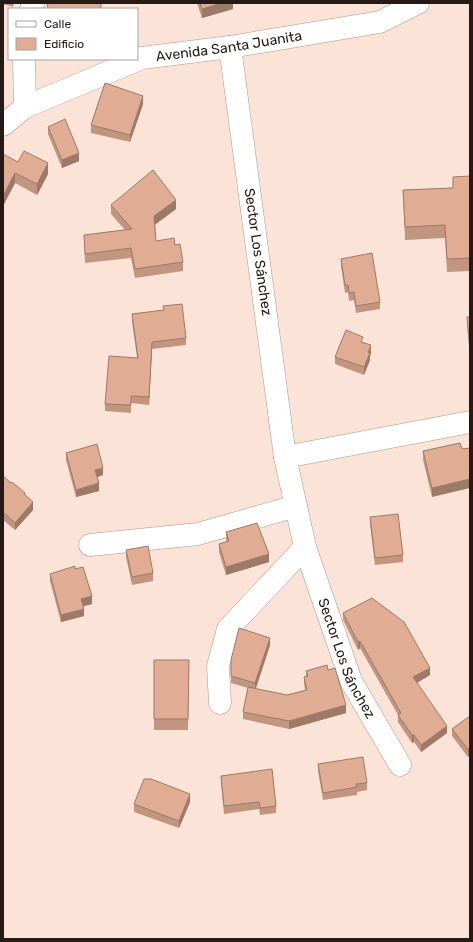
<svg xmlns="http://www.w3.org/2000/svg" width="473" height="942" font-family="Rubik,sans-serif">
<rect width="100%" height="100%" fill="#fbe3d8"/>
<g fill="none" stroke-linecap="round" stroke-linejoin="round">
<g stroke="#b29689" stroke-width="23">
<g id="minor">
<polyline points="31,9 33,3"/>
<polyline points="24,59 25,107"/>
<path id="s1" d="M3,125l22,-18 117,-49 88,-11 150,-25 38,-19"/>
<polyline points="285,457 470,422"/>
<polyline points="90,545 198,534 296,506"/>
<path id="s2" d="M305,547l46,134 49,84"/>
<polyline points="220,703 218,666 228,629 305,547 285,457 230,47"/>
</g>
</g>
<use href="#minor" stroke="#fff" stroke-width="22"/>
</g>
<g fill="#c1957f">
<polygon points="3,3 14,3 13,7 3,4"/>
<polygon points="197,3 233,3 233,9 202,18"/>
<polygon points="143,104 130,142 91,133 91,125"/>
<polygon points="48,127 79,161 62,168 48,134"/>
<polygon points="18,162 48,174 37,195 15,183 3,206"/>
<polygon points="470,176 470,271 447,272 445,238 405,240 403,190 453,188"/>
<polygon points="111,205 176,209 155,225 156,241 175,245 183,262 183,271 135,278 131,258 85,263 84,235 125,230 111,214"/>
<polygon points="341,259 380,302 380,309 356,313 354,300 349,301 348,292 345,293 341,266"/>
<polygon points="163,306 186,338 186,345 152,349 149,405 131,403 131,413 105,411 105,404 137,357 132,322 132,314 163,310"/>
<polygon points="467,317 470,317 470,358 467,324"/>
<polygon points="363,342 371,353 370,356 370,360 364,375 335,364 335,357"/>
<polygon points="460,443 432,497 423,460 423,451"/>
<polygon points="66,453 103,475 97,477 99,491 76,497 66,460"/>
<polygon points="3,476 33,510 15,530 3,520"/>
<polygon points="370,517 403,555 403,562 375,565 370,524"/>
<polygon points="226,532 269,562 226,575 219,552 219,544 227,542 226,540"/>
<polygon points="126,550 153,573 153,581 132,585 126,557"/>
<polygon points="75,569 92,604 83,606 84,616 61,622 50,581 50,574"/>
<polygon points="343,613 430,675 417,683 447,733 421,752 414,742 412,743 398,722 398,715 360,648 358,650 343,620"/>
<polygon points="270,645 256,689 287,695 305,690 304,684 304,677 306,676 306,671 328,670 346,713 289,729 243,719 243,712 248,688 231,683 231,660"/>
<polygon points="154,660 189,660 188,730 154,730"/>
<polygon points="470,716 468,757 452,736 452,729"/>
<polygon points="318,764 367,783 367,790 357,792 357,795 323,800 318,771"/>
<polygon points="221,776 276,806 276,813 260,815 259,809 224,814 221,783"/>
<polygon points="190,802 179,828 134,812 134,804"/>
</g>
<g fill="#9d7968">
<polygon points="222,3 233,3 233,9 202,18 202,9"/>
<polygon points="143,96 143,104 130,142 130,135"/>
<polygon points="79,153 79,161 62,168 62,160"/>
<polygon points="48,163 48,174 37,195 37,184"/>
<polygon points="15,173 15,183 3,206 3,196"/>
<polygon points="176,200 176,209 154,225 154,216"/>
<polygon points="152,342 152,349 149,405 149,397"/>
<polygon points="371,345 371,353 370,356 370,360 364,375 364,367"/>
<polygon points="103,468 103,475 95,478 95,470"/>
<polygon points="470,479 470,488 432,497 432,488"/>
<polygon points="99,483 99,491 76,497 76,490"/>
<polygon points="33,502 33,510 15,530 15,523"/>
<polygon points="269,554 269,562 226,575 226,567"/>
<polygon points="92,596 92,604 81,607 81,599"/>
<polygon points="84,609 84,616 61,622 61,615"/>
<polygon points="270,638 270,645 255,690 255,683"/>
<polygon points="360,641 360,648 358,650 358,642"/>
<polygon points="430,668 430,675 413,685 413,677"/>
<polygon points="346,705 346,713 289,729 289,721"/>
<polygon points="447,726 447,733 421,752 421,745"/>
<polygon points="412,735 414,735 414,742 412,743"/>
<polygon points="470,748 470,755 468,757 468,749"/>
<polygon points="190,794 190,802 179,828 179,821"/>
</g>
<g fill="#e0ad94" stroke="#9d7968">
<polygon points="47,3 101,3 101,9 48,9"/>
<polygon points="200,3 222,3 202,9"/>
<polygon points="105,83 143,96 130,135 91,125"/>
<polygon points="65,119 79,153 62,160 48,127"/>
<polygon points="24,151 48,163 37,184 15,173 3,196 3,154 18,162"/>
<polygon points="153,170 176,200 154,216 156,241 174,238 175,245 180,244 183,262 135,269 131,248 85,254 84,235 132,229 111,205"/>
<polygon points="470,176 470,258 447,259 445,225 405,227 403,190 453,188 453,177"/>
<polygon points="372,253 380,302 356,306 354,292 349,293 348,285 345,285 341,259"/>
<polygon points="182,304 186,338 152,342 149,397 131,396 131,405 105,404 109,356 138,358 132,314 164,310 163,306"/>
<polygon points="467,317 470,317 470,350"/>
<polygon points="346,330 363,337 361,342 371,345 368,352 370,353 364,367 335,357"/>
<polygon points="460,443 462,449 470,448 470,479 432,488 423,451"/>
<polygon points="97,444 103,468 95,470 99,483 76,490 66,453"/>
<polygon points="3,476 11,483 12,482 25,493 24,494 33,502 15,523 3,512"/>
<polygon points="398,514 403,555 375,558 370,517"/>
<polygon points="257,523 269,554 226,567 219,544 229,541 226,532"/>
<polygon points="148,546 153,573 132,577 126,550"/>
<polygon points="75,566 75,569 83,567 92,596 81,599 84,609 61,615 50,574"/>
<polygon points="372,598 404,622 430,668 413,677 447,726 421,745 414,735 412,735 398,715 401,713 360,641 358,642 343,613"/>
<polygon points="239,628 270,638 255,683 231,676 231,660"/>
<polygon points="154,660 189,660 188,719 154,719"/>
<polygon points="327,665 328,670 335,668 346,705 289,721 243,712 248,687 287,695 307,690 304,677 308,676 306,671"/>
<polygon points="470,716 470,748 468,749 452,729"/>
<polygon points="363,757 367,783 356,784 357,787 323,793 318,764"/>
<polygon points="272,769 276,806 260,808 259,802 224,806 221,776"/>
<polygon points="144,779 151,779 190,794 179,821 134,804"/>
</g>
<g text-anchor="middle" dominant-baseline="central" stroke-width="3.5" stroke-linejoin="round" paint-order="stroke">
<g font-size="14" fill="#251a15" stroke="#fff">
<text stroke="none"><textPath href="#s1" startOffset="243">Avenida Santa Juanita</textPath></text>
<text transform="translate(258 252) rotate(82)">Sector Los Sánchez</text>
<text stroke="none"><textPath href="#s2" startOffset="119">Sector Los Sánchez</textPath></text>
</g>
</g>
<rect width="473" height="942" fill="none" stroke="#251a15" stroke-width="8"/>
<rect x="8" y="8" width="130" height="52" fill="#ffffff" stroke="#a8a3a1"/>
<rect x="16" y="21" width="20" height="6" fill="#ffffff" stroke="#a8a3a1"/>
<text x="44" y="28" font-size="12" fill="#251a15">Calle</text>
<rect x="16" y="38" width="20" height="12" fill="#e0ad94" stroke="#a8a3a1"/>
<text x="44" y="48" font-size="12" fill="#251a15">Edificio</text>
</svg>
